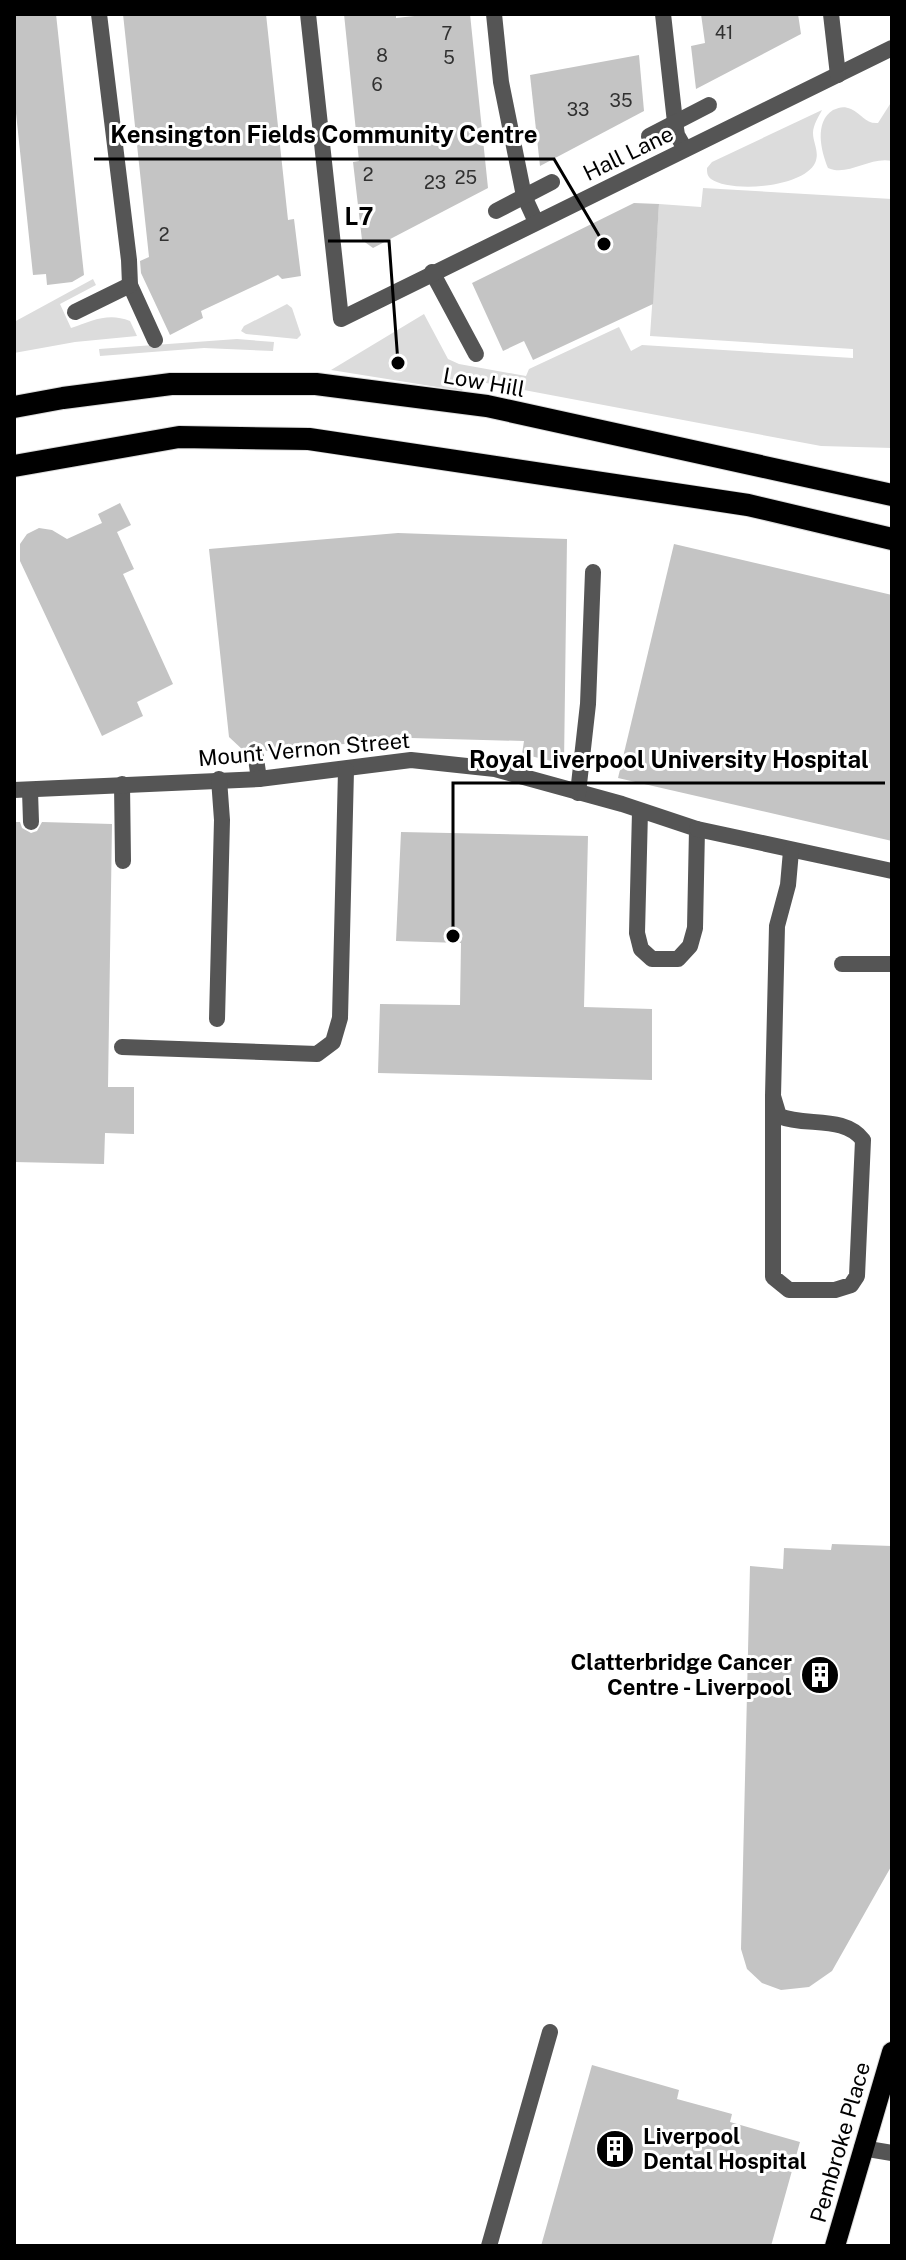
<svg xmlns="http://www.w3.org/2000/svg" width="906" height="2260" font-family="'Public Sans',sans-serif">
<rect width="100%" height="100%" fill="#fff"/>
<g fill="#dcdcdc">
<path d="M892,101v60c-22,-5 -44,16 -64,7 -7,-17 -14,-46 5,-58 7,-3 11,-4 18,-1 11,5 14,15 27,14z"/>
<path d="M822,110c-3,6 -9,15 -9,23 0,10 7,19 2,30 -12,25 -85,30 -104,16 -4,-3 -4,-7 -4,-11l5,-6z"/>
<polygon points="703,188 892,199 892,448 821,446 465,379 462,391 331,370 424,314 448,359 459,364 526,376 529,369 619,327 631,351 642,345 853,358 853,349 650,336 659,204 701,207"/>
<path d="M93,279l3,6 -36,19 11,24c21,-7 37,-16 59,-7l7,15 -62,6 -61,11v-31z"/>
<polygon points="287,304 292,308 301,335 297,339 246,334 241,331 244,326"/>
<polygon points="237,339 274,342 273,351 204,348 100,356 99,349"/>
</g>
<g fill="#c4c4c4">
<polygon points="14,14 56,14 84,275 72,282 47,285 46,274 33,275 14,94"/>
<polygon points="123,14 266,14 288,220 294,219 301,276 282,279 278,275 201,311 203,318 170,335 141,273 140,261 149,257"/>
<polygon points="344,14 396,14 396,18 433,14 470,14 488,188 373,248 362,240 353,162 359,161"/>
<polygon points="701,14 798,14 801,34 696,89 691,46 705,43"/>
<polygon points="639,55 644,111 540,166 530,75"/>
<polygon points="634,203 659,204 653,304 533,360 524,341 503,351 472,283"/>
<polygon points="120,503 131,525 117,532 134,569 123,574 173,684 137,702 143,716 102,736 20,561 20,544 27,534 39,528 52,530 67,539 102,523 98,514"/>
<polygon points="398,533 567,539 564,764 522,754 524,741 411,738 266,751 263,745 254,741 248,744 244,751 229,737 209,549"/>
<polygon points="674,544 892,595 892,841 618,778"/>
<polygon points="14,822 20,822 22,828 31,833 37,831 42,822 112,824 108,1087 134,1087 134,1134 105,1133 104,1164 14,1162"/>
<polygon points="401,832 588,836 584,1007 652,1009 652,1080 378,1073 380,1004 460,1005 461,943 396,941"/>
<polygon points="832,1544 892,1546 892,1865 832,1971 809,1987 781,1990 762,1983 747,1969 741,1949 750,1566 783,1569 784,1548 831,1550"/>
<polygon points="592,2065 679,2090 677,2099 732,2114 730,2122 800,2142 771,2246 541,2246"/>
</g>
<g fill="none" stroke-linecap="round" stroke-linejoin="round">
<g stroke="#dbdbdb" stroke-width="22">
<polyline id="primary" points="835,2246 892,2052"/>
</g>
<g stroke="#dbdbdb" stroke-width="24">
<g id="trunk">
<polyline points="14,407 63,398 171,384 316,384 487,406 892,495"/>
<polyline points="14,466 179,437 309,439 748,505 892,539"/>
</g>
</g>
<g stroke="#555" stroke-width="16">
<polyline points="432,272 476,354"/>
<polyline points="255,752 259,779"/>
<polyline points="122,784 123,861"/>
<polyline points="14,790 259,779 411,760 495,769 622,804 697,829 695,928 690,946 678,959 652,959 641,949 637,933 640,811"/>
<polyline points="30,791 31,822"/>
<polyline points="578,793 588,704 593,572"/>
<polyline points="697,829 892,871"/>
<polyline points="842,964 892,964"/>
<polyline points="217,1019 222,820 219,779"/>
<polyline points="122,1047 317,1054 333,1042 340,1018 346,770"/>
<path d="M773,1096l6,20c27,11 65,-1 84,24l-6,136 -6,9 -16,5h-46l-16,-13v-181l4,-170 11,-41 3,-34"/>
<polyline points="862,2148 892,2153"/>
<polyline points="489,2246 550,2032"/>
</g>
<g stroke="#555" stroke-width="16">
<polyline points="675,122 677,135 685,149"/>
<polyline points="524,196 536,222"/>
</g>
<g stroke="#555" stroke-width="16">
<polyline points="99,14 129,260 130,285 155,340"/>
<polyline points="308,14 341,319 892,48"/>
<polyline points="494,14 501,82 524,196"/>
<polyline points="663,14 675,122"/>
<polyline points="831,14 838,75"/>
<polyline points="649,136 709,105"/>
<polyline points="496,211 552,182"/>
<polyline points="75,312 130,285"/>
</g>
<use href="#primary" stroke="#000" stroke-width="20"/>
<use href="#trunk" stroke="#000" stroke-width="22"/>
</g>
<defs>
<g id="building-disc" transform="scale(2)"><circle r="9.5" fill="#000" stroke="#fff"/><path d="M-4-6H4V6H1V3H-1V6H-4ZM-2.5-4.3h1.7v1.8h-1.7ZM.8-4.3h1.7v1.8H.8ZM-2.5-1h1.7V.8h-1.7ZM.8-1h1.7V.8H.8Z" fill="#fff"/></g>
</defs>
<g fill-rule="evenodd">
<use href="#building-disc" x="820" y="1675"/>
<use href="#building-disc" x="615" y="2149"/>
</g>
<g text-anchor="middle" dominant-baseline="central" stroke-width="6" stroke-linejoin="round" paint-order="stroke">
<g font-size="18" fill="#313131">
<text x="724" y="32">41</text>
<text x="447" y="33">7</text>
<text x="382" y="55">8</text>
<text x="449" y="57">5</text>
<text x="377" y="84">6</text>
<text x="621" y="100">35</text>
<text x="578" y="109">33</text>
<text x="368" y="174">2</text>
<text x="466" y="177">25</text>
<text x="435" y="182">23</text>
<text x="164" y="234">2</text>
</g>
<g font-size="22" fill="#000" stroke="#fff">
<text transform="translate(628 153) rotate(-26)">Hall Lane</text>
<text transform="translate(484 382) rotate(10)">Low Hill</text>
<text transform="translate(304 749) rotate(-5)">Mount Vernon Street</text>
<text transform="translate(840 2142) rotate(-74)">Pembroke Place</text>
</g>
<g font-size="22" font-weight="bold" fill="#000" stroke="#fff" text-anchor="end">
<text x="792" y="1662">Clatterbridge Cancer<tspan x="792" dy="25">Centre - Liverpool</tspan></text>
<text x="643" y="2136" text-anchor="start">Liverpool<tspan x="643" dy="25">Dental Hospital</tspan></text>
</g>
</g>
<path fill="none" stroke="#000" stroke-width="3" d="M604 244L554 159H94M398 363L389 241H328M453 936L453 783H885"/>
<g fill="#000" stroke="#fff" stroke-width="3">
<circle cx="604" cy="244" r="8"/>
<circle cx="398" cy="363" r="8"/>
<circle cx="453" cy="936" r="8"/>
</g>
<g font-size="24" text-anchor="middle" font-weight="bold" fill="#000" stroke="#fff" stroke-width="6" stroke-linejoin="round" paint-order="stroke">
<text x="324" y="143">Kensington Fields Community Centre</text>
<text x="359" y="225">L7</text>
<text x="669" y="768">Royal Liverpool University Hospital</text>
</g>
<rect width="906" height="2260" fill="none" stroke="#000000" stroke-width="32"/>
</svg>
